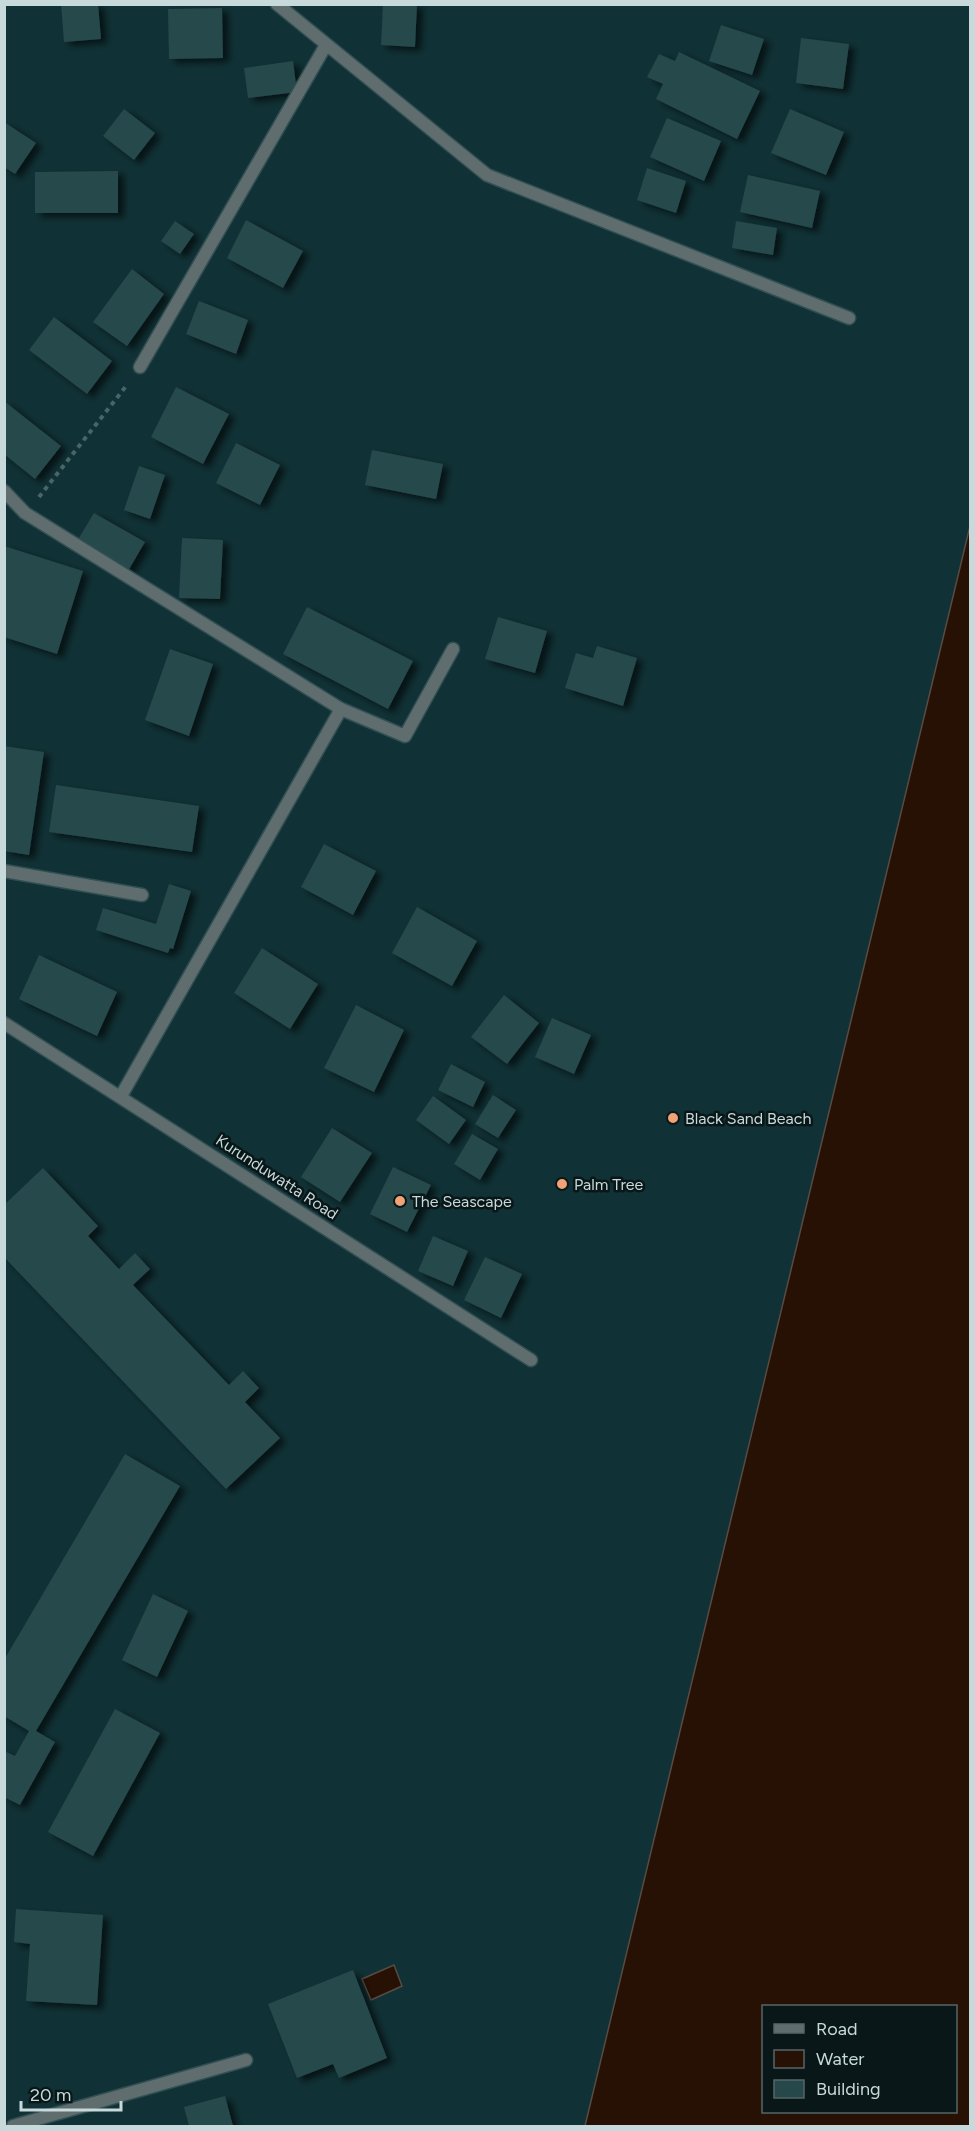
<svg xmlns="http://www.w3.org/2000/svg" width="975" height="2131" font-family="Figtree,sans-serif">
<defs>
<filter id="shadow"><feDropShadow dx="6" dy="4" stdDeviation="3" flood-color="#0009"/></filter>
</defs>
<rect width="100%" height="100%" fill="#103135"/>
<g fill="#271004" stroke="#574c44" stroke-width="1.5" fill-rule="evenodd">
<path d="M970,526v1600h-385zM764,2006h192v106h-192z"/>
<polygon points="394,1965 402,1986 371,2000 362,1979"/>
</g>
<g fill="#27484b" filter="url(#shadow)">
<polygon points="61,4 98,4 101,39 64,42"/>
<polygon points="383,4 417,4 415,47 381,45"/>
<polygon points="222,8 223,58 169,59 168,9"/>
<polygon points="721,25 764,39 752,75 709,61"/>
<polygon points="801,38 849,44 843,89 796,83"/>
<polygon points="679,52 760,91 737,139 656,99 663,84 647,77 659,54 675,61"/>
<polygon points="293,61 297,92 248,98 244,68"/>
<polygon points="124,109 155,133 134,160 103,136"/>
<polygon points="790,109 844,132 826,175 771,153"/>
<polygon points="667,118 721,141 704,181 650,157"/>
<polygon points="4,122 36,143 15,174 4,167"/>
<polygon points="647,168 686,181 676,213 637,200"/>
<polygon points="118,171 118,213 35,213 35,172"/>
<polygon points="748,175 820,191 812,228 740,212"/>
<polygon points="246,220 303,251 283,288 227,258"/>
<polygon points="175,221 194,234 180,254 161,241"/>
<polygon points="736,221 777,228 773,255 732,248"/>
<polygon points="132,269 164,294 127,346 93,322"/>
<polygon points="199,301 248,320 236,354 186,334"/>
<polygon points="54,317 112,361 87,394 29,350"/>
<polygon points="176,387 229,414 203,464 151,437"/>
<polygon points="4,401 61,446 35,479 4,454"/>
<polygon points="236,443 280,465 260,505 216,483"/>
<polygon points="372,450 443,464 436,499 365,485"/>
<polygon points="139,466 165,475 150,519 124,510"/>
<polygon points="94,513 145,542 128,571 77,541"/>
<polygon points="182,538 223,540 220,599 179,598"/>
<polygon points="4,546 83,571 57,654 4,637"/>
<polygon points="307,607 413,661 388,709 283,654"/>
<polygon points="498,617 547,631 535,673 485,659"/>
<polygon points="597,646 637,658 623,706 565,688 576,653 593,658"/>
<polygon points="170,649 213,664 189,736 145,720"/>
<polygon points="4,746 44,752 29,855 4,851"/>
<polygon points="56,785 199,806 192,852 49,832"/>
<polygon points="324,844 376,871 353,915 301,887"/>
<polygon points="169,884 191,891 173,949 170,948 168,953 96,930 103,908 156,924"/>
<polygon points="417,907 477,941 452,986 392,953"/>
<polygon points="262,948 318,984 290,1029 234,993"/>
<polygon points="39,955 117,992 97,1036 19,999"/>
<polygon points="504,995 539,1023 507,1064 471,1037"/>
<polygon points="356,1005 404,1030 374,1092 324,1068"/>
<polygon points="552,1018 591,1035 574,1074 535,1057"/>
<polygon points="451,1064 485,1082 473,1107 438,1090"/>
<polygon points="493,1095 516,1110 498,1138 475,1124"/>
<polygon points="433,1096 466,1120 449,1144 416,1120"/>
<polygon points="332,1128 372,1153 340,1202 301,1177"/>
<polygon points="472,1134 498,1149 480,1180 454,1164"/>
<polygon points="393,1167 431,1185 407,1232 370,1214"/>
<polygon points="43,1168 98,1226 88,1236 119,1269 135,1253 150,1269 133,1285 229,1385 243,1371 259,1388 245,1402 280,1438 226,1489 4,1257 4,1205"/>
<polygon points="433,1236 468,1251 453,1286 418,1271"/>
<polygon points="485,1257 522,1274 501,1318 464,1300"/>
<polygon points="125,1454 180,1486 36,1731 55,1742 20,1805 4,1797 4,1751 15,1756 29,1731 4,1716 4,1660"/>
<polygon points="153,1594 188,1611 157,1677 122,1660"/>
<polygon points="115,1709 160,1733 93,1856 48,1832"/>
<polygon points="16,1909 103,1915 97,2005 26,2001 30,1944 14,1942"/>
<polygon points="353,1970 387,2058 339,2078 333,2064 297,2078 268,2004"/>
<polygon points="225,2096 233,2126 189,2126 184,2107"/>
</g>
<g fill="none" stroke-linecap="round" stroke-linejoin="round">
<g stroke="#314f53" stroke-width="15">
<polyline id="lane" points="4,871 142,895"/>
</g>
<g stroke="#314f53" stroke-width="15">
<g id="street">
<polyline points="277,4 487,175 849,318"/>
<polyline points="140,367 326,45"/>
<polyline points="4,491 25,513 341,709 121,1096"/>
<polyline points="341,709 405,736 453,649"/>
<polyline points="4,1023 531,1360"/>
<polyline points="13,2126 246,2060"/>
</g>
</g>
<polyline stroke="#486568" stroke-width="4" stroke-dasharray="4.5 4.5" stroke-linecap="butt" points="39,497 127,385"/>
<use href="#lane" stroke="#5f6d6f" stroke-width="12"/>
<use href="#street" stroke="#5f6d6f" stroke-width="12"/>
</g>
<g fill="#efa376" stroke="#091718" stroke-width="2">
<circle cx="673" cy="1118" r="6"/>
<circle cx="562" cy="1184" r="6"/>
<circle cx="400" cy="1201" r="6"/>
</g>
<g text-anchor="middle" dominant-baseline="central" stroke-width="5" stroke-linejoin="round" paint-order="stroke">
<g font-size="16" fill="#c7d9db" stroke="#091718" text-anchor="start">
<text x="685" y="1118">Black Sand Beach</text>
<text x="574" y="1184">Palm Tree</text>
<text x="412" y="1201">The Seascape</text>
</g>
<g font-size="16" fill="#c7d9db" stroke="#091718">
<text transform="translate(277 1177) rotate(33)">Kurunduwatta Road</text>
</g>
</g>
<rect width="975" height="2131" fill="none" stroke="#c7d9db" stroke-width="12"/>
<rect x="762" y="2005" width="195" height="108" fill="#091718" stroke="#556566" stroke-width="1.5"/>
<rect x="774" y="2024" width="30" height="9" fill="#5f6d6f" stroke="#556566" stroke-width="1.5"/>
<text x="816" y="2035" font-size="18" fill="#c7d9db">Road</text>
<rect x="774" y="2050" width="30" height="18" fill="#271004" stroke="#556566" stroke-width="1.5"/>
<text x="816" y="2065" font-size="18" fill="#c7d9db">Water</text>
<rect x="774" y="2080" width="30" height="18" fill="#27484b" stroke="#556566" stroke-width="1.5"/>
<text x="816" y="2095" font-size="18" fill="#c7d9db">Building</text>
<path d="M21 2101v9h100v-9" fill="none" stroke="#c7d9db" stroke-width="3"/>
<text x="30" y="2101" font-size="18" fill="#c7d9db" stroke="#091718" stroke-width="4.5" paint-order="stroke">20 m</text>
</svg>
